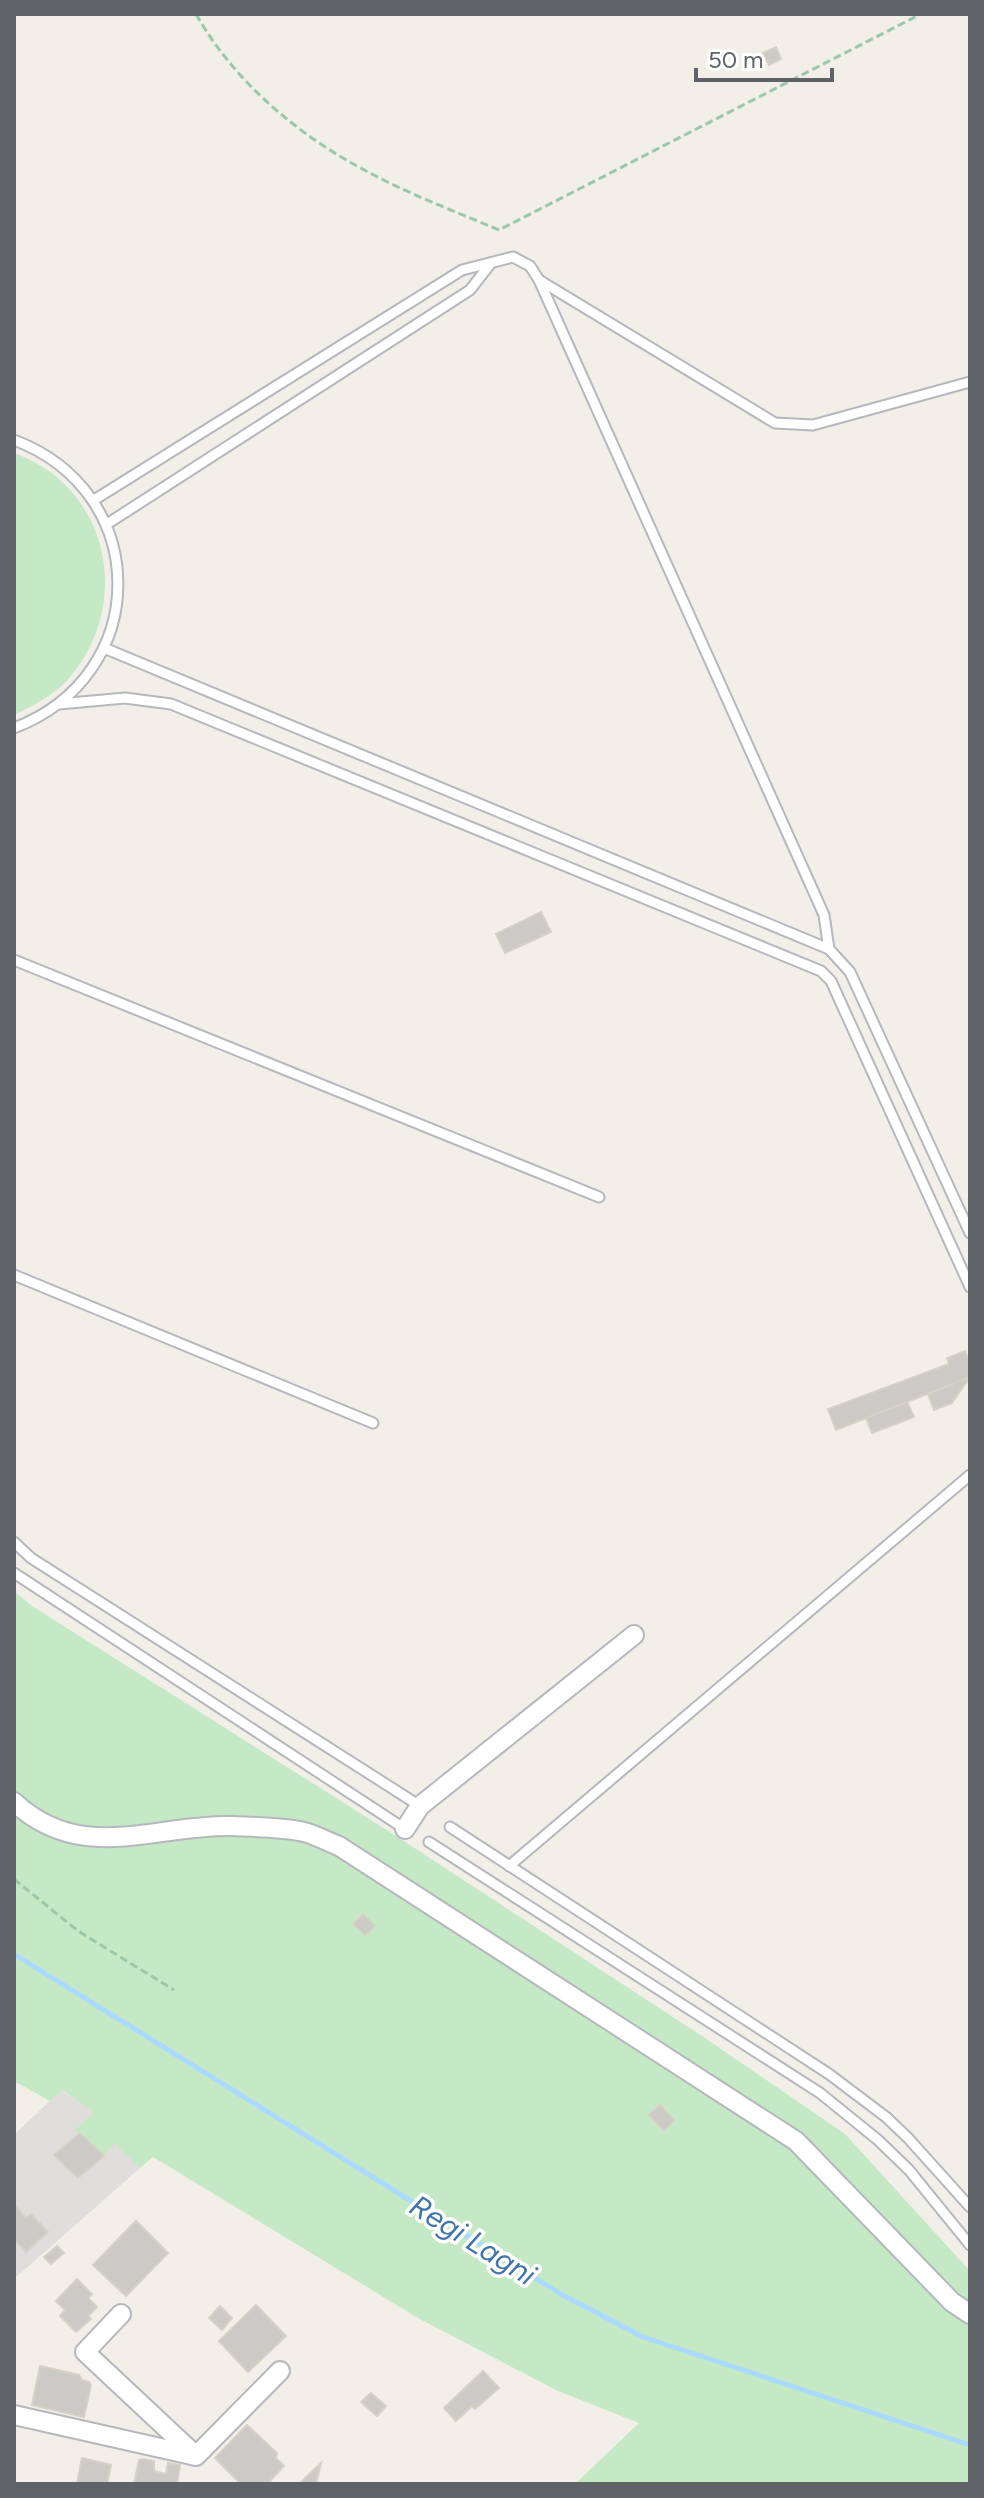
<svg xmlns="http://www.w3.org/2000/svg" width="984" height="2498" font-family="Figtree,sans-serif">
<rect width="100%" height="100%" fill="#f1efe8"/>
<polygon fill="#e0deda" points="61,2090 95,2112 101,2156 115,2142 140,2168 14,2279 14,2135"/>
<g fill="#c5e8c5">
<path d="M14,453c95,34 119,149 56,224 -15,18 -36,28 -56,38z"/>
<polygon points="14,1591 32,1606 393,1834 705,2038 845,2134 970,2271 970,2484 575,2484 639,2423 556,2390 418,2318 153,2157 140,2168 115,2143 101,2157 75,2130 94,2112 62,2090 50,2101 14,2081"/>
</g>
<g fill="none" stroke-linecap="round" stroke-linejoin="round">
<polyline stroke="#aadaff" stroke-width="5" points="14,1954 559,2293 643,2337 970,2445"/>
</g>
<g fill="#cccac5" stroke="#d6d1c6" stroke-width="2">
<polygon points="776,47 781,59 769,65 763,53"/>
<polygon points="541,912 551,932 505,953 496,934"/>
<polygon points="965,1351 970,1364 970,1377 836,1430 828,1409 949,1364 947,1358"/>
<polygon points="970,1377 952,1403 934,1410 928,1394"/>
<polygon points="907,1402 914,1417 872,1433 866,1418"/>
<polygon points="363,1914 375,1926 365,1935 353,1924"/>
<polygon points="660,2105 675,2120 664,2131 649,2115"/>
<polygon points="80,2133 104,2156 78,2178 54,2155"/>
<polygon points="14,2204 26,2218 31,2214 48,2232 26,2252 14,2239"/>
<polygon points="136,2221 168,2253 126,2296 93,2265"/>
<polygon points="57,2246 64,2253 51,2264 44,2257"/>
<polygon points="77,2279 92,2294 88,2298 97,2307 88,2316 91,2319 76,2332 60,2316 65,2310 56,2301"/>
<polygon points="256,2305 286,2336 248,2372 219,2341"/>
<polygon points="220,2306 232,2318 222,2330 209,2318"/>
<polygon points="40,2366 79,2375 82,2380 89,2382 91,2385 84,2417 32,2405"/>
<polygon points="483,2371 499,2388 475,2409 472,2406 456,2421 444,2408"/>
<polygon points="371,2393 386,2406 377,2416 361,2402"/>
<polygon points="247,2425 277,2453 276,2458 284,2466 267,2484 241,2484 215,2458"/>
<polygon points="82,2458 111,2465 107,2484 77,2484"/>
<polygon points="144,2459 154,2461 154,2471 166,2474 168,2463 180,2465 177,2484 134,2484 139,2460"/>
<polygon points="321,2463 316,2484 299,2484"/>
</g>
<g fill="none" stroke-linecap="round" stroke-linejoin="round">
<g stroke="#b5b8bc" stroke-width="13">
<g id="lane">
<polyline points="539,280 775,423 813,425 970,382"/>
<path d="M14,440c138,52 139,235 0,288"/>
<polyline points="94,500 462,270 513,257 530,266 539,280 824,915 829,949"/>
<polyline points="107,524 470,290 491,263"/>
<polyline points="104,648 829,949 850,972 970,1233"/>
<polyline points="59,704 125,698 171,704 821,971 831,981 970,1287"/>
<polyline points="14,960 599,1197"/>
<polyline points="14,1275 373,1423"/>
<polyline points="14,1542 31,1558 420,1806"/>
<polyline points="14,1573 405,1829"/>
<polyline points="450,1827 829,2074 886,2117 908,2138 970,2207"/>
<polyline points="429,1842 820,2093 878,2140 909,2170 970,2245"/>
<polyline points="509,1866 970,1475"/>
</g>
</g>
<g stroke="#b5b8bc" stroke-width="22">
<g id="street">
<path d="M14,1802c67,62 137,23 217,24 23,1 51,1 73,6 12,3 24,10 35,14l457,295 156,161 18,12"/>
<polyline points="405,1829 420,1806 634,1635"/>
<polyline points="121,2314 85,2352 194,2454"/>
<polyline points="14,2415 196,2456 280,2371"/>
</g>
</g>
<g stroke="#9cc7a9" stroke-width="3" stroke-dasharray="8 4" stroke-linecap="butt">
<path d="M196,14c39,69 104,123 174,159 41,22 87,39 129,57l422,-216"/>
<polyline points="14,1879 78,1931 174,1990"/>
</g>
<use href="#lane" stroke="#fff" stroke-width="9"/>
<use href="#street" stroke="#fff" stroke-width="18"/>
</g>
<g text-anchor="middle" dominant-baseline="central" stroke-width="7" stroke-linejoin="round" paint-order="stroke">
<g font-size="30" font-style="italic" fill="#4174aa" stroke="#fff">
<text transform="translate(473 2240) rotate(32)">Regi Lagni</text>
</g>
</g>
<rect width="984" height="2498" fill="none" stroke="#5f6368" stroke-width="32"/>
<path d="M696 68v12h136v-12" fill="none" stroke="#5f6368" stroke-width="4"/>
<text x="708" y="68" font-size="24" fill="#5f6368" stroke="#ffffff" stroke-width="6" paint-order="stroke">50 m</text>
</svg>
